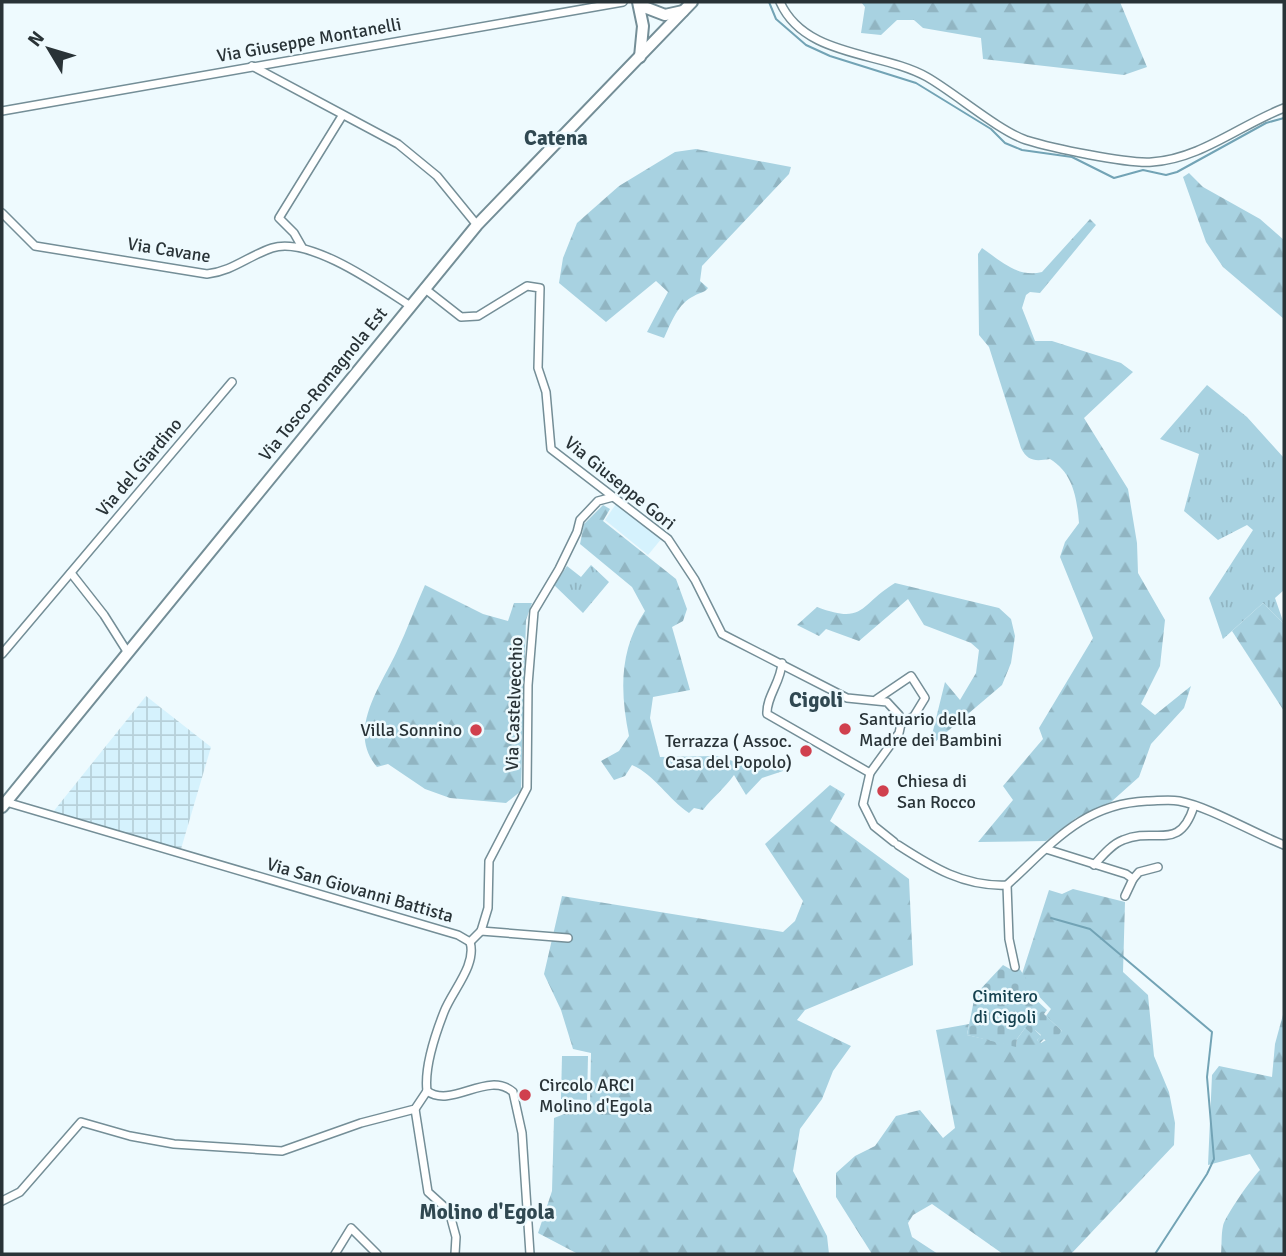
<svg xmlns="http://www.w3.org/2000/svg" width="1286" height="1256" font-family="Signika,sans-serif">
<defs>
<pattern id="industrial-grid" width="8" height="8" patternUnits="userSpaceOnUse" patternTransform="scale(1.75)"><rect width="8" height="8" fill="#d5f2fd"/><path d="M0 4h8M4 0v8" fill="none" stroke="#b7d0d9"/></pattern>
<pattern id="grass-tufts" width="24" height="20" patternUnits="userSpaceOnUse" patternTransform="scale(1.75)"><rect width="24" height="20" fill="#a8d2e1"/><path d="M3 7l-1-3M5 7V3M7 7l1-3M15 17l-1-3M17 17v-4M19 17l1-3" fill="none" stroke="#91b5c2"/></pattern>
<pattern id="forest-firs" width="22" height="20" patternUnits="userSpaceOnUse" patternTransform="scale(1.75)"><rect width="22" height="20" fill="#a8d2e1"/><path d="M5 1l3.5 6h-7zM16 11l3.5 6h-7z" fill="#91b5c2"/></pattern>
<pattern id="cemetery-stones" width="16" height="16" patternUnits="userSpaceOnUse" patternTransform="scale(1.75)"><rect width="16" height="16" fill="#a8d2e1"/><path d="M2 7V4a2 2 0 0 1 4 0v3zM10 15v-3a2 2 0 0 1 4 0v3z" fill="#91b5c2"/></pattern>
</defs>
<rect width="100%" height="100%" fill="#eefafe"/>
<polygon fill="#d5f2fd" points="616,504 662,538 648,555 605,520"/>
<polygon fill="url(#industrial-grid)" points="146,696 211,747 181,849 53,812"/>
<g fill="url(#grass-tufts)">
<polygon points="1207,385 1247,417 1284,458 1284,590 1275,598 1284,624 1263,603 1223,639 1209,598 1253,530 1247,525 1218,540 1184,511 1199,454 1160,439"/>
<polygon points="591,565 609,582 583,613 554,585 567,566 581,577"/>
</g>
<g fill="url(#forest-firs)">
<polygon points="861,2 1120,2 1147,67 1124,75 983,59 981,38 923,28 914,20 897,20 881,35 861,33 865,7"/>
<path d="M696,149l95,18 -2,7 -87,92 -2,15 8,7c-5,6 -8,4 -14,8 -16,7 -23,27 -30,42l-17,-6 21,-40 -12,-11 -50,41 -47,-39 4,-25 14,-35 42,-37 56,-34z"/>
<polygon points="1189,173 1203,187 1260,219 1284,240 1284,319 1223,267 1206,242 1183,177"/>
<path d="M1090,219l6,6 -56,68 -10,-1 -4,3 -4,13 13,33h17l69,22 12,9 -49,46 44,71 9,54 1,30 27,47 -5,46 -19,38 14,11 36,-29 -7,22 -33,36 -12,33 -28,25 -35,16 -30,23 -68,1 35,-42 -10,-14 40,-47 -4,-11 54,-90 -33,-81 5,-15 14,-19c-2,-25 -6,-50 -29,-64 -14,2 -22,3 -29,-11l-32,-101 -10,-12 -1,-81 4,-6c19,13 36,30 60,24z"/>
<path d="M603,505l7,4 -7,12 73,58 11,30 -4,12 -11,6 18,63 -37,7 -3,21 10,39 57,-1 41,13 24,-5 1,7 -21,7 -16,17 -12,-20c-10,14 -21,22 -31,35l-9,-2 -5,5c-21,-14 -34,-38 -57,-48l-7,11 -11,4 -13,-19 18,-10 10,-15c-9,-44 -10,-86 16,-125l-13,-24 -52,-43 4,-20z"/>
<path d="M895,583l104,25 12,11 4,17 -4,27 -9,22 -73,62 16,-65 15,18 16,-27 3,-23 -8,-7 -47,-18 -16,-26 -49,42 -33,-12 -7,7 -22,-11 20,-18c48,18 42,-2 78,-24z"/>
<path d="M425,585l58,29 25,7 6,-18h18l-6,17 -5,171 -15,12 -56,-5 -25,-9 -37,-25 -11,3c-31,-36 4,-81 20,-116 10,-21 18,-44 28,-66z"/>
<polygon points="1263,603 1284,624 1284,711 1232,631"/>
<polygon points="830,785 845,794 830,821 909,879 913,965 805,1010 797,1020 851,1046 833,1071 822,1099 800,1129 793,1171 827,1236 829,1254 578,1254 538,1233 552,1191 554,1118 590,1104 591,1053 573,1049 561,1010 544,974 562,896 783,932 795,921 803,901 765,844"/>
<polygon points="1073,889 1125,902 1123,972 1148,995 1154,1056 1169,1092 1175,1123 1174,1145 1071,1254 1003,1254 932,1204 913,1215 908,1223 912,1237 938,1254 872,1254 836,1197 836,1173 855,1156 875,1146 896,1116 920,1110 943,1138 955,1128 936,1030 969,1024 967,1035 1016,1046 1017,1039 1025,1028 1035,1030 1041,1036 1037,1040 1041,1043 1062,1031 1046,1016 1051,1009 1028,985 1022,974 1049,890 1062,894"/>
<path d="M1284,1011v243h-63c1,-9 0,-19 2,-28 2,-10 29,-48 37,-56l-10,-16 -42,11 4,-90 7,-9 53,11 3,-33z"/>
</g>
<polygon fill="url(#cemetery-stones)" points="1003,965 1010,969 1019,968 1037,995 1035,999 1047,1010 1044,1014 1062,1031 1050,1044 1044,1039 1040,1043 1037,1040 1041,1035 1035,1030 1031,1033 1025,1028 1017,1039 1016,1047 967,1035 975,995"/>
<polygon fill="#a8d2e1" points="562,1056 588,1056 587,1100 561,1099"/>
<g fill="none" stroke-linecap="round" stroke-linejoin="round">
<g stroke="#72a3b5" stroke-width="2">
<polyline points="769,2 776,19 806,45 830,56 916,83 991,129 1005,143 1022,150 1072,157 1114,178 1143,170 1166,175 1177,172 1266,123 1284,118"/>
<polyline points="1051,918 1090,929 1212,1032 1207,1077 1214,1159 1207,1174 1155,1254"/>
</g>
<g stroke="#748e97" stroke-width="10">
<g id="street">
<path d="M780,2c25,56 101,49 147,75 28,16 72,54 99,63 26,8 101,24 126,22 48,-3 88,-37 132,-54"/>
<polyline points="252,66 398,144 437,176 477,225"/>
<polyline points="2,111 623,2"/>
<path d="M2,213l33,33 172,28c26,-3 41,-18 65,-26 37,-12 106,37 137,57"/>
<polyline points="302,247 294,233 279,218 342,116"/>
<polyline points="424,288 461,317 478,316 527,286 540,288 538,368 546,392 551,449 668,539 695,580 722,634 847,698 887,702 899,715 901,724 899,733 870,773 863,804 874,826 894,842"/>
<polyline points="71,573 104,615 128,653"/>
<polyline points="2,654 232,382"/>
<path d="M782,663c-1,19 -16,34 -15,51l103,59"/>
<polyline points="877,699 911,676 925,698 914,716 901,724"/>
<polyline points="6,802 458,935 470,942"/>
<path d="M898,845c34,22 66,42 109,40 45,-41 75,-81 140,-84 10,0 22,-2 32,0 31,6 74,32 105,44"/>
<polyline points="1046,849 1126,874 1133,879 1139,872 1158,867"/>
<path d="M1094,865c8,-9 18,-21 29,-25 33,-14 56,13 71,-34"/>
<polyline points="1007,885 1009,939 1015,967"/>
<polyline points="1125,896 1133,879"/>
<polyline points="481,931 568,938"/>
<polyline points="470,942 481,931 488,908 489,861 527,788 528,685 534,611 559,569 577,532 580,520 598,501 613,497"/>
<path d="M427,1091c25,18 61,-21 86,1l9,41 8,121"/>
<path d="M427,1091c-3,-24 8,-56 17,-79 8,-21 33,-47 26,-70"/>
<polyline points="415,1109 428,1192 449,1211 456,1237 455,1254"/>
<polyline points="2,1201 20,1192 81,1122 130,1136 174,1144 282,1151 361,1123 415,1109 427,1091"/>
<polyline points="335,1254 351,1228 377,1254"/>
</g>
</g>
<g stroke="#748e97" stroke-width="14">
<g id="secondary">
<polyline points="638,2 643,26 640,57"/>
<polyline points="639,5 665,15 683,11"/>
</g>
</g>
<g stroke="#748e97" stroke-width="14">
<polyline id="primary" points="2,807 477,225 692,2"/>
</g>
<use href="#street" stroke="#fff" stroke-width="7"/>
<use href="#secondary" stroke="#fff" stroke-width="10"/>
<use href="#primary" stroke="#fff" stroke-width="10"/>
</g>
<g fill="#d0404e" stroke="#eefafe" stroke-width="2.5">
<circle cx="845" cy="729" r="7"/>
<circle cx="476" cy="730" r="7"/>
<circle cx="806" cy="751" r="7"/>
<circle cx="883" cy="791" r="7"/>
<circle cx="525" cy="1095" r="7"/>
</g>
<g text-anchor="middle" dominant-baseline="central" stroke-width="5" stroke-linejoin="round" paint-order="stroke">
<g font-size="18" fill="#293337" stroke="#eefafe">
<text transform="translate(309 40) rotate(-10)">Via Giuseppe Montanelli</text>
<text transform="translate(169 250) rotate(9)">Via Cavane</text>
<text transform="translate(323 384) rotate(-51)">Via Tosco-Romagnola Est</text>
<text transform="translate(139 467) rotate(-50)">Via del Giardino</text>
<text transform="translate(620 483) rotate(39)">Via Giuseppe Gori</text>
<text transform="translate(514 704) rotate(-88)">Via Castelvecchio</text>
<text transform="translate(360 890) rotate(16)">Via San Giovanni Battista</text>
</g>
<g font-size="18" fill="#293337" stroke="#eefafe" text-anchor="start">
<text x="859" y="719">Santuario della<tspan x="859" dy="21">Madre dei Bambini</tspan></text>
<text x="462" y="730" text-anchor="end">Villa Sonnino</text>
<text x="792" y="741" text-anchor="end">Terrazza ( Assoc.<tspan x="792" dy="21">Casa del Popolo)</tspan></text>
<text x="897" y="781">Chiesa di<tspan x="897" dy="21">San Rocco</tspan></text>
<text x="539" y="1085">Circolo ARCI<tspan x="539" dy="21">Molino d'Egola</tspan></text>
</g>
<g font-size="18" fill="#15414f" stroke="#eefafe">
<text x="1005" y="996">Cimitero<tspan x="1005" dy="21">di Cigoli</tspan></text>
</g>
<g font-size="21" font-weight="bold" fill="#304851" stroke="#eefafe">
<text x="556" y="138">Catena</text>
<text x="816" y="700">Cigoli</text>
<text x="487" y="1212">Molino d'Egola</text>
</g>
</g>
<rect width="1286" height="1256" fill="none" stroke="#293337" stroke-width="7"/>
<g transform="translate(49 49) rotate(308)" stroke="#eefafe" stroke-width="5" paint-order="stroke">
<path d="M0-5L12 26L0 18L-12 26Z" fill="#293337"/>
<text y="-10" font-size="19" font-weight="bold" text-anchor="middle" fill="#293337">N</text>
</g>
</svg>
